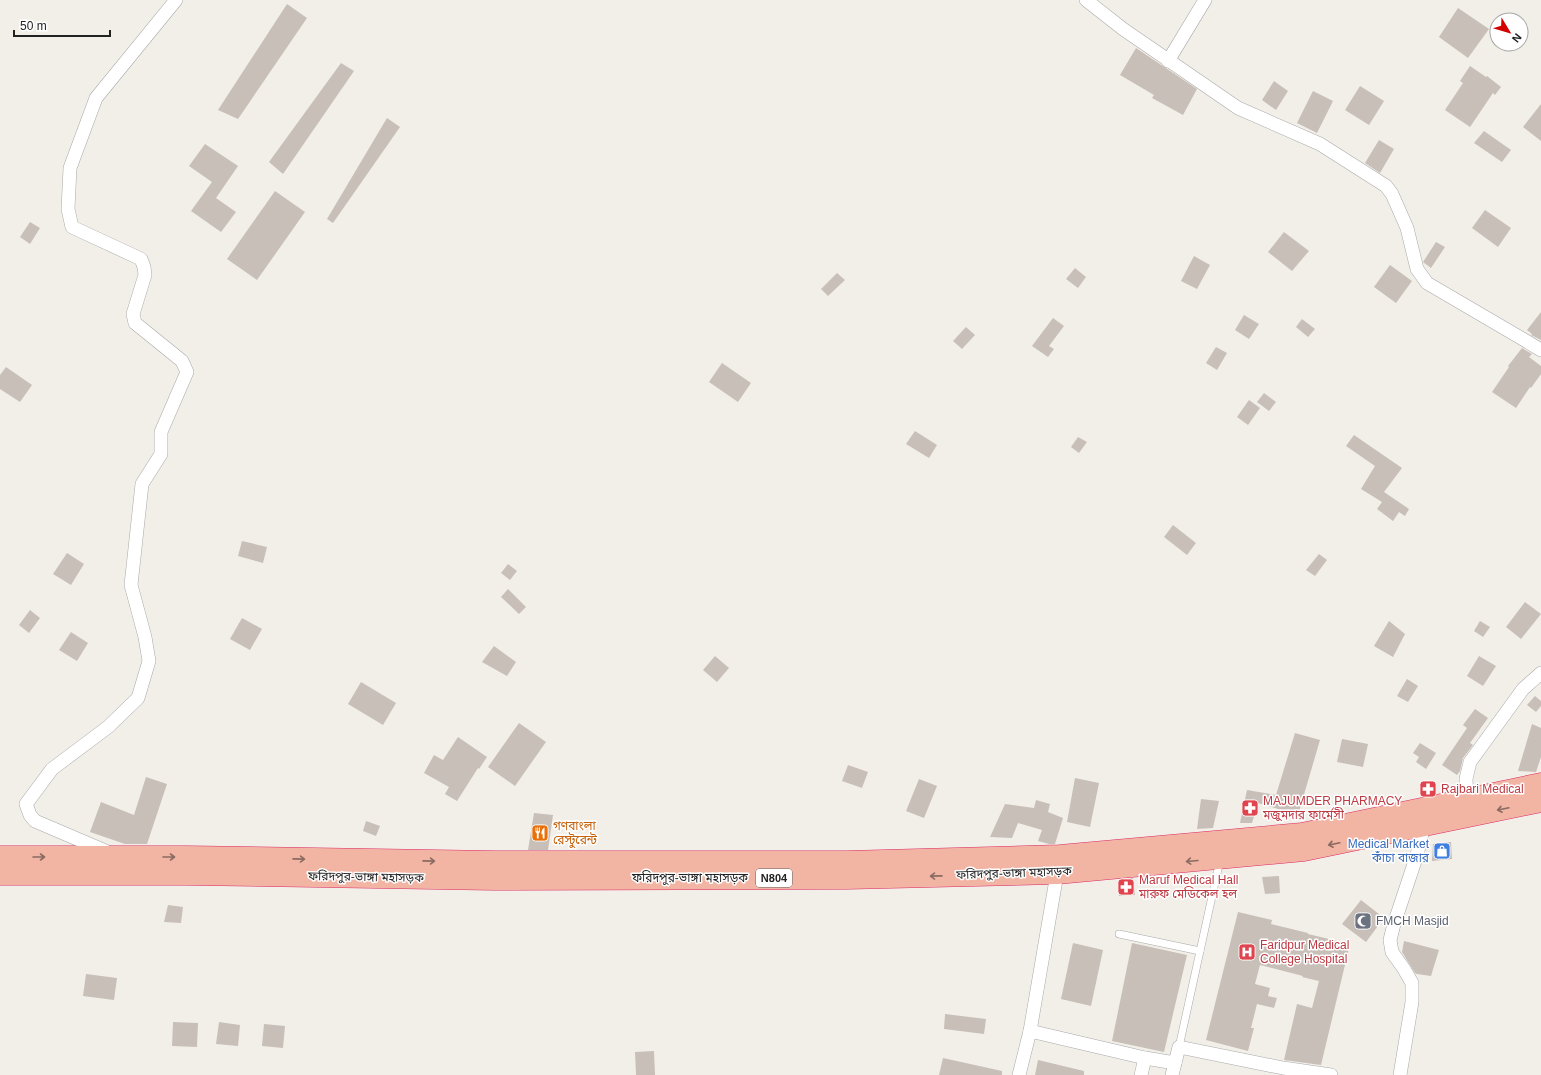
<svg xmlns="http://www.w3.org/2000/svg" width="1541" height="1075" font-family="Arial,'Noto Sans Bengali',sans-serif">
<rect width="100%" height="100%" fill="#f2efe9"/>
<g fill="#c7bfb8">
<polygon points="287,4 307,18 238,119 218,110"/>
<polygon points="1458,8 1489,29 1468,58 1439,37"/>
<polygon points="1136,48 1197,89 1183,115 1152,98 1154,95 1120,75"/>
<polygon points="341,63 354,71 283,174 269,162"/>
<polygon points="1470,66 1486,77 1487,76 1501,87 1495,95 1493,93 1470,127 1445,110 1463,83 1460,81"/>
<polygon points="1274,81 1288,91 1276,110 1262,100"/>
<polygon points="1360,86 1384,101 1369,125 1345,110"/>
<polygon points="1313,91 1333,101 1317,133 1297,123"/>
<polygon points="1541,104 1541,141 1523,127"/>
<polygon points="387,118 400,127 333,223 327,219"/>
<polygon points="1484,131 1511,150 1502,162 1474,143"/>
<polygon points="1379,140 1394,149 1380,173 1365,163"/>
<polygon points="205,144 238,166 216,198 236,212 221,232 191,211 212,182 189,166"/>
<polygon points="275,191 305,212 257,280 227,259"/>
<polygon points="1485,210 1511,228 1498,247 1472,228"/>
<polygon points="30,222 40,228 30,244 20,237"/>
<polygon points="1284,232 1309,251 1292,271 1268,252"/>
<polygon points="1436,242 1445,247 1431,268 1423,262"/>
<polygon points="1194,256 1210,265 1197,289 1181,281"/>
<polygon points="1390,265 1412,281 1396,303 1374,287"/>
<polygon points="1075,268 1086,277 1078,288 1066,279"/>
<polygon points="837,273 845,280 828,296 821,289"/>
<polygon points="1541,312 1541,340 1531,335 1532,334 1527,330"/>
<polygon points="1244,315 1259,324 1249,339 1235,330"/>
<polygon points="1053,318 1064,326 1049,346 1054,349 1048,357 1032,346"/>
<polygon points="1302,319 1315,329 1308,337 1296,327"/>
<polygon points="966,327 975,335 962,349 953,341"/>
<polygon points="1216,347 1227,353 1217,370 1206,363"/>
<polygon points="1522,348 1532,354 1529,357 1541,366 1541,374 1531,388 1530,387 1516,408 1492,392 1509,367 1508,366"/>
<polygon points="722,363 751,383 738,402 709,382"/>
<polygon points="6,367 32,385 20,402 0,389 0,375"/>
<polygon points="1264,393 1276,402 1269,411 1257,402"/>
<polygon points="1249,400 1260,408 1248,425 1237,417"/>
<polygon points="915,431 937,445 929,458 906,444"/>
<polygon points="1354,435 1402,468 1384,492 1409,509 1405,516 1399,512 1393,521 1377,509 1382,502 1361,489 1375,466 1346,446"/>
<polygon points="1078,437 1087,442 1079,453 1071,447"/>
<polygon points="1173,525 1196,543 1187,555 1164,537"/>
<polygon points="242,541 267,547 263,563 238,556"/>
<polygon points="67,553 84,564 71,585 53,574"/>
<polygon points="1319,554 1327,560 1315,576 1306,570"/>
<polygon points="508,564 517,571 510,580 501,573"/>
<polygon points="508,589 526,607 519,614 501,597"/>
<polygon points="1525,602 1541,614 1521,639 1506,627"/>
<polygon points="30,610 40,618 29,633 19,625"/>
<polygon points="242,618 262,629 250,650 230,639"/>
<polygon points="1389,621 1405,634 1393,657 1374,646"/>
<polygon points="1480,621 1490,627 1483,637 1474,631"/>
<polygon points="71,632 88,643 77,661 59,650"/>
<polygon points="494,646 516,662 507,676 482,662"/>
<polygon points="715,656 729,668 717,682 703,670"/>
<polygon points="1479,656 1496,666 1483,686 1467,676"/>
<polygon points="1407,679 1418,686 1408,702 1397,696"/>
<polygon points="361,682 396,703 383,725 348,704"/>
<polygon points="1535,696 1541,701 1541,706 1536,712 1527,705"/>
<polygon points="1475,709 1488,718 1470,743 1473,745 1463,758 1460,771 1457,775 1442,765 1467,728 1463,725"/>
<polygon points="519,723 546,742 515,786 488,767"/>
<polygon points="1532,724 1541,728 1541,757 1536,772 1518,771"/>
<polygon points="1295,733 1320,740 1298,815 1258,803 1252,823 1240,823 1247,790 1276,795"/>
<polygon points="458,737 487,757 479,769 478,768 457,801 445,794 449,787 424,773 434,755 443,760"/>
<polygon points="1342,739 1368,744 1363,767 1337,762"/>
<polygon points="1420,743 1436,753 1426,769 1416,762 1419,757 1413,753"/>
<polygon points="848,765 868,772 862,788 842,781"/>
<polygon points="146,777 167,784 147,844 125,844 90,832 101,802 134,815"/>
<polygon points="1075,778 1099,783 1090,827 1067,822"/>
<polygon points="919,779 937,786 924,818 906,811"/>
<polygon points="1201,799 1219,801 1213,828 1197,829"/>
<polygon points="1036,800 1050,804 1048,812 1063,818 1055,844 1049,844 1038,841 1042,830 1018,823 1012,838 990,837 1005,804 1034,808"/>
<polygon points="534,813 553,815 548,850 528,850"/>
<polygon points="366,821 380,826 376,836 363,831"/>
<polygon points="1451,842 1452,859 1432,861 1433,844"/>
<polygon points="1279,876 1280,893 1265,894 1262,877"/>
<polygon points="1133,878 1135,895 1119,896 1118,880"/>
<polygon points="1361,900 1384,918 1366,942 1342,924"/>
<polygon points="168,905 183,907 181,923 164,922"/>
<polygon points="1238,912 1272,920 1271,924 1308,933 1308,934 1350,944 1321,1065 1284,1060 1297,1004 1312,1008 1319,981 1302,977 1303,976 1260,965 1255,984 1270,988 1268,996 1277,998 1274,1008 1257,1004 1251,1028 1254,1028 1248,1051 1206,1040"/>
<polygon points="1404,941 1439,950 1431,976 1417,974 1415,973 1402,952"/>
<polygon points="1073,943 1103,950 1091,1006 1061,999"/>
<polygon points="1132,943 1187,955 1164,1052 1112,1041"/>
<polygon points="86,974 117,978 114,1000 83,996"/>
<polygon points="945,1014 986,1019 984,1034 944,1029"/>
<polygon points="173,1022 198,1023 197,1047 172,1046"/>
<polygon points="219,1022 240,1025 238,1046 216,1044"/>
<polygon points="264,1024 285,1026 283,1048 262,1046"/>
<polygon points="654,1051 655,1075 636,1075 635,1052"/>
<polygon points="943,1058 1002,1071 1002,1075 939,1075"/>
<polygon points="1038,1060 1084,1071 1084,1075 1035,1075"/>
</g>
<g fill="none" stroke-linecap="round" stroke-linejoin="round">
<g stroke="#a9a9a9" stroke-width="8">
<g id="service">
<polyline points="1119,934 1200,951"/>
<polyline points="1179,1047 1220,860"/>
</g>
</g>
<g stroke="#a9a9a9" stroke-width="14">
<g id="minor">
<polyline points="1086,0 1123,29 1238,108 1320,144 1386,186 1392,194 1407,228 1417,269 1427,283 1521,338 1541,350"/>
<polyline points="1168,61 1205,0"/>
<polyline points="1467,800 1466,779 1470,762 1523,689 1541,673"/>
<polyline points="110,853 35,821 30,815 26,804 52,769 108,727 138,698 149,661 145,637 131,585 142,484 161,454 161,432 187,372 182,361 135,323 133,314 145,275 144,267 141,259 72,227 68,209 70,168 96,98 176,0"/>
<polyline points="1030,1031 1145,1058"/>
<polyline points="1019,1075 1030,1031 1058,868"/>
<polyline points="1141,1075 1145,1058 1175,1063"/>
<polyline points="1172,1075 1179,1047 1283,1068 1331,1075"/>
<polyline points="1400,1075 1412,1002 1412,983 1404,969 1392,952 1390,940 1394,924 1417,855 1424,825 1423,821"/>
</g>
</g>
<g stroke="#dc2a67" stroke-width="23">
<g id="trunk">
<polyline points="0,857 187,857 495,862 847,862 1060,856 1302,834 1541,784"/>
<polyline points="0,874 187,874 494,879 847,878 1057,873 1304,850 1541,801"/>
</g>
</g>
<use href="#service" stroke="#fff" stroke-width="7"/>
<use href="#minor" stroke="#fff" stroke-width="13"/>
<use href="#trunk" stroke="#f2b4a3" stroke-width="22"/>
</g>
<defs><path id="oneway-shaft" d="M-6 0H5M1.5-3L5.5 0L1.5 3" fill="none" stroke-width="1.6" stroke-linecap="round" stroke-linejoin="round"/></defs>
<g stroke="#8a6b62">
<use href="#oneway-shaft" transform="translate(1503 809) rotate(168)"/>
<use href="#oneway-shaft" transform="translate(1334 844) rotate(168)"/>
<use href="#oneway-shaft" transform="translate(39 857)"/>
<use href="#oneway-shaft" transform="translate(169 857)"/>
<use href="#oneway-shaft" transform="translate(299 859) rotate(1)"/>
<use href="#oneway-shaft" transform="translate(429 861) rotate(1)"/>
<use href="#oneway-shaft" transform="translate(1192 861) rotate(175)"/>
<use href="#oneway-shaft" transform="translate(936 876) rotate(179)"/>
</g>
<defs>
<g id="pharmacy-square" transform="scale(0.9)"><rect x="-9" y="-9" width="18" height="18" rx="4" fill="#e0444e" stroke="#fff"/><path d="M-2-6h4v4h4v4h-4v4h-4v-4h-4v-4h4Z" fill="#fff"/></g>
<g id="restaurant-square" transform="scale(0.9)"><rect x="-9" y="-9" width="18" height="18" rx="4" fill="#e8710a" stroke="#fff"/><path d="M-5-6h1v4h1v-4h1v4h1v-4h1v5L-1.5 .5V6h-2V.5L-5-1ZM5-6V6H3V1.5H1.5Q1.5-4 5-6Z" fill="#fff"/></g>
<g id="shop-square" transform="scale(0.9)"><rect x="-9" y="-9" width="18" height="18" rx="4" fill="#3f7fe0" stroke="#fff"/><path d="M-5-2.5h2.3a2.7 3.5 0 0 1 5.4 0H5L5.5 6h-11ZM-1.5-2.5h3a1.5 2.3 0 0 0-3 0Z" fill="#fff"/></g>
<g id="mosque-square" transform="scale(0.9)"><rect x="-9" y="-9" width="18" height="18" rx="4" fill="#6b7280" stroke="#fff"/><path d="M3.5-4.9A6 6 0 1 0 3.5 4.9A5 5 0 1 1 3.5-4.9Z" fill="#fff"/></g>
<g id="hospital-square" transform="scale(0.9)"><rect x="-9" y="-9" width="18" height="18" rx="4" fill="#e0444e" stroke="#fff"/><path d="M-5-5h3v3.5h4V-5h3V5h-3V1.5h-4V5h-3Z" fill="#fff"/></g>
</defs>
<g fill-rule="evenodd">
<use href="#pharmacy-square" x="1428" y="789"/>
<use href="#pharmacy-square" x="1250" y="808"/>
<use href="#restaurant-square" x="540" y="833"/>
<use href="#shop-square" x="1442" y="851"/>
<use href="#pharmacy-square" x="1126" y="887"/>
<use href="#mosque-square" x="1363" y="921"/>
<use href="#hospital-square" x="1247" y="952"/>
</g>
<g text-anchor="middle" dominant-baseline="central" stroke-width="3" stroke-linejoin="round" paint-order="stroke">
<rect fill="#fff" stroke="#646464" stroke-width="1" x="756" y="869" width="36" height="18" rx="3"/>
<g font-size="11" font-weight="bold" fill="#222">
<text x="774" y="878">N804</text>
</g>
<g font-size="12" fill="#be3a42" stroke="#fff" text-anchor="start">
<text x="1441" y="789">Rajbari Medical</text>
<text x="1263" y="801">MAJUMDER PHARMACY<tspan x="1263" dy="14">মজুমদার ফার্মেসী</tspan></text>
<text x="1139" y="880">Maruf Medical Hall<tspan x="1139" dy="14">মারুফ মেডিকেল হল</tspan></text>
<text x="1260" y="945">Faridpur Medical<tspan x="1260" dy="14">College Hospital</tspan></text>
</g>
<g font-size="12" fill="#c56008" stroke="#fff" text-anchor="start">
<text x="553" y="826">গণবাংলা<tspan x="553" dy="14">রেস্টুরেন্ট</tspan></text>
</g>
<g font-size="12" fill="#366cbe" stroke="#fff" text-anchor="end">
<text x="1429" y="844">Medical Market<tspan x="1429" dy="14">কাঁচা বাজার</tspan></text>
</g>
<g font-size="12" fill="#222" stroke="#fff">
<text transform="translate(1014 873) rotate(-2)">ফরিদপুর-ভাঙ্গা মহাসড়ক</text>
<text transform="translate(366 877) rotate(1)">ফরিদপুর-ভাঙ্গা মহাসড়ক</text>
<text x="690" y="878">ফরিদপুর-ভাঙ্গা মহাসড়ক</text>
</g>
<g font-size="12" fill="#5b616d" stroke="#fff" text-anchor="start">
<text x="1376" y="921">FMCH Masjid</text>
</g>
</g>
<g transform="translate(1509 32) rotate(128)"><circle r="19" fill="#ffffff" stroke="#a7a7a7"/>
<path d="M0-3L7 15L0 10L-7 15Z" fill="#d40000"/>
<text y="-6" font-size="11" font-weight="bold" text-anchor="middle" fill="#222222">N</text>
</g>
<path d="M14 30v6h96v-6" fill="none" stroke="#222222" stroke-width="2"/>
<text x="20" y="30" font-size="12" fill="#222222" stroke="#ffffff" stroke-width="3" paint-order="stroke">50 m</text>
</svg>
